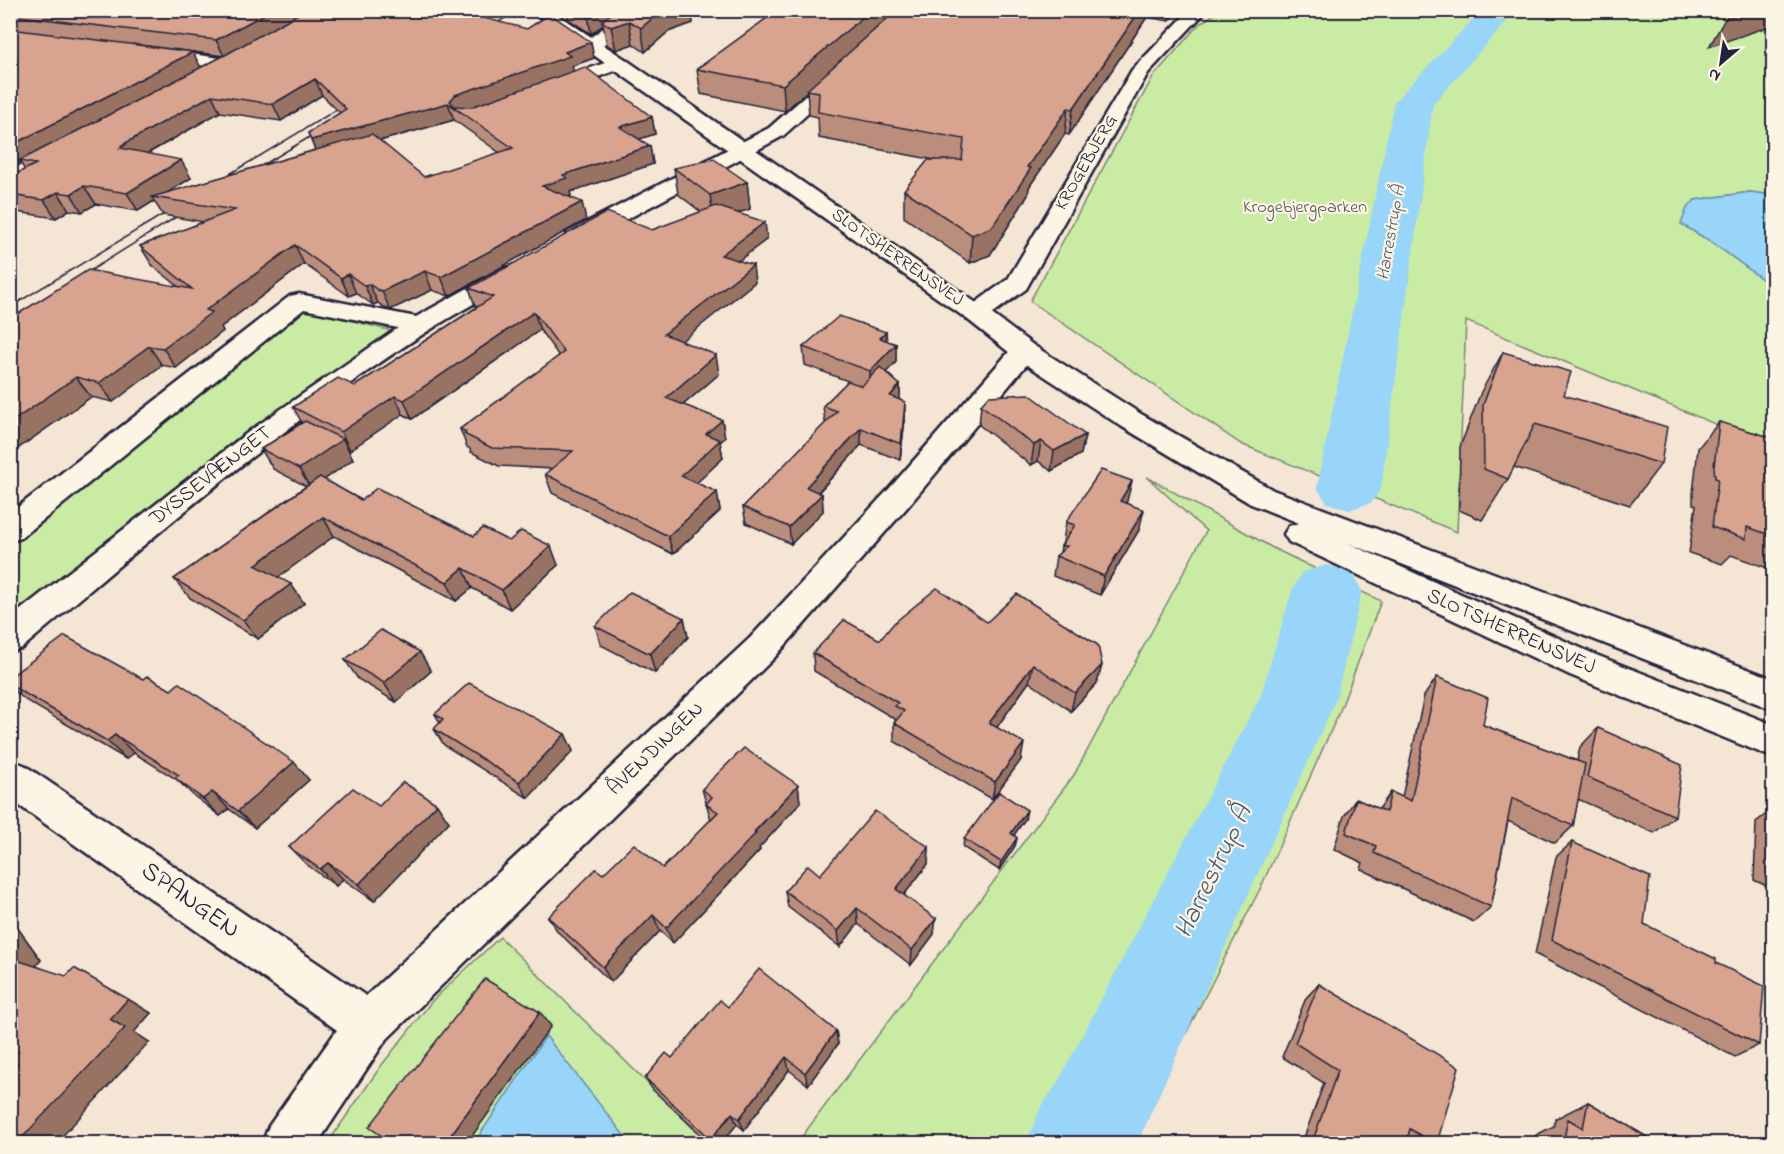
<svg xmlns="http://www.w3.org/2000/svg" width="1784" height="1154" font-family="'Indie Flower',sans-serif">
<rect width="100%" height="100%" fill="#f5e5d4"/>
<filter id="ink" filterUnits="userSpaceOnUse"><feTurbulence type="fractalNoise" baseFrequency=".0167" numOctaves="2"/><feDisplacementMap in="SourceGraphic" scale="12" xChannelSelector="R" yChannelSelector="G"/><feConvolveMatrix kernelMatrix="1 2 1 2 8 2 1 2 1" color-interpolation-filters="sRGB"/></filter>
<g filter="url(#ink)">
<g fill="#caeba4" stroke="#768670" stroke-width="1.5">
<polygon points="1219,11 1773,11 1773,195 1750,192 1695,200 1681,224 1713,243 1773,287 1773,448 1466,321 1457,532 1241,444 1030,301 1153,77 1199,24"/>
<polygon points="306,309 392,331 236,439 11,616 11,543"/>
<polygon points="1147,477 1271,547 1381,601 1341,708 1261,887 1130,1143 797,1143 1074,775 1206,531"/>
<polygon points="500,937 708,1143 327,1144 381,1066 432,1001"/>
</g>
<g fill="#98d5f9" stroke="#698dad" stroke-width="1.5">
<polygon points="1750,192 1773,195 1773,287 1713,243 1681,224 1687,208 1695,200"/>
<polygon points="546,1036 630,1143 474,1143"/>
</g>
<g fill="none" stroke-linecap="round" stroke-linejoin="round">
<g fill="#98d5f9" fill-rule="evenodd">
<polygon points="1482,10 1517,10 1433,104 1381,488 1371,503 1349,510 1327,503 1317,488 1394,102"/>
<polygon points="1327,565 1352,572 1362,591 1336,699 1137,1144 1026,1144 1041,1107 1057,1084 1260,697 1292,591 1302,572"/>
</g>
<g stroke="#22223b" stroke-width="5">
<g id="street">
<polygon points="627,10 646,10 598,49 586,49 584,45 586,41"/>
<polygon points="1190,10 1207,10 1148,73 1026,289 985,319 976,322 967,319 963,314 967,309 1008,279 1132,70"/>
<polygon points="153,49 228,59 234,60 237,64 234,68 228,69 147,58 144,54 147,50"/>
<polygon points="619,58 625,59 628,63 625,67 557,92 545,92 542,88 545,84"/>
<polygon points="842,68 848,69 851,73 848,77 783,136 584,242 576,244 568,242 565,237 568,232 769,128 836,69"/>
<path d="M510,267l8,2 4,5 -4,5c-26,15 -53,29 -79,45 -149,93 -283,211 -417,324l-12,4v-34l241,-188 147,-102 -94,-19 -283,229 -11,3v-28l280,-217 9,-2 117,23 86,-48z"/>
<polygon points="1024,343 1033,345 1037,351 1033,357 910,504 774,658 385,1041 317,1144 262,1144 269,1126 337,1030 10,799 10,760 24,765 366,996 750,638 888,490 1015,345"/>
</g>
</g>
<g stroke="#22223b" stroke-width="5">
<polygon id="secondary" points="530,10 550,10 625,59 985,309 1033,345 1141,414 1273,490 1774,679 1774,710 1348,543 1596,655 1774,725 1774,758 1570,675 1289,542 1284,534 1289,526 1299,523 1251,504 1121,426 1015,357 967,319"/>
</g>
<use href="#street" fill="#fcf5e5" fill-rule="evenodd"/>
<use href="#secondary" fill="#fcf5e5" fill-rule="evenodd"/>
<g stroke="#22223b" stroke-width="1.5">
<polyline points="468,27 493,10"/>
<polyline points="484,31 518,10"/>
<polyline points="248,174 323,129"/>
<polyline points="213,184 351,101"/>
<polyline points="77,279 189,209"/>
<polyline points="10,307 177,206"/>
</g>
</g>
<g fill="#bb8d7b" stroke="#22223b" stroke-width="1.5" fill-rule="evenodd">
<path d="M10,10h448l-1,1 137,47 -22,8 1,5 79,46 3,17 -16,5 11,7 3,18 -83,28 1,4 -2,1 17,23 -137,76 -17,-6 -42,20 -3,-1 -9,-6 -5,2 -17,-12 -7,3 -45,-32 -83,63 2,4 -47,37 -14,-3 -49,37 -22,-5 -81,57v-135l168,-33 -26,-21 -12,-19 64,-24 -41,-7 -9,-14 -16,10 -42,-7 -14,8 -13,-2 -13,8 -46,-7v-34l15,-7 -4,-6 -11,5zM132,44l92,12 -24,12zM322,95l18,18 -32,20 7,17 -148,43 24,-15 -44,-24 73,-42 61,9zM454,120l46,33 -76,24 -44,-36z"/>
<polygon points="566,10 692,10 691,11 693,23 668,32 645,52 633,44 616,50 607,45 603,25 591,34 568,19"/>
<polygon points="778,10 1178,10 1169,21 1147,17 1069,135 1065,134 1029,187 1028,195 990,255 970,263 904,217 904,190 935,160 819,138 818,117 809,115 807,91 785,111 701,94 697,69"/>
<polygon points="674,168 747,182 750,209 737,213 767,239 739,260 755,282 681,341 719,374 683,405 722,420 725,438 720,442 723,458 696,483 717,492 720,511 673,554 552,493 545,474 552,469 499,466 471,452 470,449 467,447 460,429 559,356 540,330 412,419 403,414 350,450 348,449 353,459 324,480 361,500 474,536 558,565 510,609 472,588 456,601 334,536 278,577 304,603 258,639 190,598 174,579 306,486 273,469 261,449 302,423 293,407 355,386 477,307 475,306 469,288 652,230 701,212 678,194"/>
<polygon points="886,332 887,341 896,344 896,362 886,372 900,385 900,400 905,419 900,460 861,445 818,493 822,494 823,511 791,544 746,523 743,507 826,423 825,422 823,406 848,381 805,365 803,347"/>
<polygon points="1503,352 1661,464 1630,505 1514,467 1508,479 1482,520 1459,510 1460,447 1481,392"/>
<polygon points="981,405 1085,435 1081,454 1051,471 1038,461 1031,465 979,425"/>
<polygon points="1719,422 1773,438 1773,570 1731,555 1722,564 1689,553 1696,505 1693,504 1693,493 1698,448"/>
<polygon points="1127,501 1126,503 1139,530 1100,595 1053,576 1056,556 1060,553 1061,546 1064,542 1063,542 1066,522"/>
<polygon points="684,618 688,637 655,673 601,645 595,626"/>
<polygon points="987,622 1102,665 1097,683 1071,711 1029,682 997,727 1021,760 992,799 894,741 894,723 895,722 895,719 814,671 813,653 880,640"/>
<polygon points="345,660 431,671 396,702 358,679"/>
<polygon points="10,677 309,780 255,828 229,809 220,816 194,796 176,779 134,753 126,759 25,700 10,687"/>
<polygon points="1437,677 1483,725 1577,761 1580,747 1598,728 1675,816 1654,833 1578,799 1573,826 1555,843 1508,821 1491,907 1474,922 1361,869 1363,863 1334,849 1344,816 1356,799 1379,809 1391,792 1402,797 1424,696"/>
<polygon points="435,714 565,734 573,751 528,798 444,745 434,729 440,723"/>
<polygon points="798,785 800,803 759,848 760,850 673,943 660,931 611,982 558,932 548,917 603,874 663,868 711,820 702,789"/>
<polygon points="379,806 449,822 374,901 343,879 336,886 306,864 289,847"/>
<polygon points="1773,809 1773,889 1754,880 1756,822"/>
<polygon points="1025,819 1014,835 1017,838 1015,846 999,870 963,847 964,839"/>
<polygon points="1572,842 1644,924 1716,963 1759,1045 1735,1057 1535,954 1556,857"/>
<polygon points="929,847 928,864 904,895 934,934 911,965 858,924 840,947 788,907 785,891 820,875"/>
<polygon points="10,923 17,927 41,960 36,966 151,1013 134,1032 149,1042 18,1064 15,1055 10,1053"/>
<polygon points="1319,984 1437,1143 1302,1143 1324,1083 1282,1057 1306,998"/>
<polygon points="728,1007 836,1031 838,1044 808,1085 789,1070 744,1130 737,1124 722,1143 710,1143 653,1090 645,1078 672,1058"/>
<polygon points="1588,1102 1657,1143 1534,1143 1536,1135 1554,1126 1555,1119"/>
</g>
<g fill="#987364" stroke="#22223b" stroke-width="1.5">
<polygon points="272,10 307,10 224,56 216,40"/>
<polygon points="587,10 623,10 602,21 603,25 591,34"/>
<polygon points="662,10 692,10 691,11 693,23 668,32 645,52 641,28"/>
<polygon points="871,10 897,10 785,111 783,85"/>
<polygon points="1140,10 1148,10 1147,17 1069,135 1073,109"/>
<polygon points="1171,10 1178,10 1169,21"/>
<polygon points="1751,10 1773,10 1773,25 1709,47 1725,19"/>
<polygon points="629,21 633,44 616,50 611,27"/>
<polygon points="591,42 594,58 572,66 574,72 460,112 452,106 450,101 455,95 565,52"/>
<polygon points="193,52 201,68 19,161 21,164 10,169 10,146"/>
<polygon points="315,79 322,95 281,121 273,104"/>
<polygon points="212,95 220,112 134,161 120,148 122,145"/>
<polygon points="448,103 454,120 318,158 311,140"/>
<polygon points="1068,108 1065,134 1029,187 1028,195 990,255 970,263 972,235 1027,167"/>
<polygon points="652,117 655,134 624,144 620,127"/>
<polygon points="650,146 653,164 570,192 571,196 547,204 542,186 563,175"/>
<polygon points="181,160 191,178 159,198 152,197 154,201 138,211 127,193"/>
<polygon points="747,182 750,209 714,222 710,195"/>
<polygon points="84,186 96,204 82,212 71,194"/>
<polygon points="58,192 69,210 56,218 44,200"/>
<polygon points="582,202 586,220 449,296 441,277"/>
<polygon points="765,222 767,239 724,272 721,255"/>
<polygon points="295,245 304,264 221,327 223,331 176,368 163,348 206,310"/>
<polygon points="753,265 755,282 668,352 664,334"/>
<polygon points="425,271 432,290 390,310 382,291"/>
<polygon points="348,274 356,293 349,296 341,278"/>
<polygon points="369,284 378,303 373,305 365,286"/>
<polygon points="534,312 540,330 412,419 404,400"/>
<polygon points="886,332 887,350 880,338"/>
<polygon points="896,344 896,362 870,389 870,371"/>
<polygon points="149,346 162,365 113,402 99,383"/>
<polygon points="716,355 719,374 670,416 666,398"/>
<polygon points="76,377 91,397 10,454 10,423"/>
<polygon points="900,385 900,402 890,396"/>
<polygon points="395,396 403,414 350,450 341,432"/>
<polygon points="905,402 905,419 900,460 901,444"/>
<polygon points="722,420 725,438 720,442 723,458 685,494 681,476 706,434"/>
<polygon points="861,428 861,445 807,504 806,487"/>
<polygon points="1085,435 1081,454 1051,471 1054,451"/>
<polygon points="343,439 353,459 311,489 299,469"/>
<polygon points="1041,441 1038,461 1031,465 1034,445"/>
<polygon points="1132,481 1127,501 1115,521 1120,501"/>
<polygon points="717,492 720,511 673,554 668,536"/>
<polygon points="822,494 823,511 791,544 789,527"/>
<polygon points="1144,510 1139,530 1100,595 1104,576"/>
<polygon points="323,517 334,536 269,584 255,565"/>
<polygon points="551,546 558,565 510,609 502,590"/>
<polygon points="463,568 472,588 456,601 447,582"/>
<polygon points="291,584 304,603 258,639 243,620"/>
<polygon points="684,618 688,637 655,673 650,654"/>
<polygon points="420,652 431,671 396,702 384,683"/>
<polygon points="1033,664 1029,682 987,741 989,723"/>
<polygon points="1102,665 1097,683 1071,711 1075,693"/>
<polygon points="565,734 573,751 528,798 519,782"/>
<polygon points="115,735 134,753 126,759 107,741"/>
<polygon points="1024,743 1021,760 992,799 995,782"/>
<polygon points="294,762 309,780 255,828 238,811"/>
<polygon points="798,785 800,803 759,848 760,850 673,943 666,928"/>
<polygon points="212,792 229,809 220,816 203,799"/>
<polygon points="437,804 449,822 374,901 359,884"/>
<polygon points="1027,810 1025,819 1009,842 1011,833"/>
<polygon points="1017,838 1015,846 999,870 1001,862"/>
<polygon points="929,847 928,864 896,905 896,889"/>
<polygon points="328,863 343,879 336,886 320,869"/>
<polygon points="857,908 858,924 840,947 838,931"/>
<polygon points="653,915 660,931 611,982 603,967"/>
<polygon points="936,919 934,934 911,965 912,950"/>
<polygon points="10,923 17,927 41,960 31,971 10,959"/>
<polygon points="128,999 151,1013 134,1032 149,1042 56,1143 26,1143 19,1141 110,1019"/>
<polygon points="540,1012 551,1026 467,1143 445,1143"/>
<polygon points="836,1031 838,1044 808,1085 805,1073"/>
<polygon points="786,1057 789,1070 744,1130 739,1119"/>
<polygon points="732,1113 737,1124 722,1143 714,1143 711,1139"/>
</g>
<g fill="#d9a48f" stroke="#22223b" stroke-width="1.5">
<polygon points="10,10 272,10 216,40 10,15"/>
<polygon points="305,10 453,10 527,29 550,14 591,42 565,52 570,56 455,95 450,101 454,106 471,107 585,67 652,117 620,127 650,146 563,175 567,178 542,186 582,202 441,277 425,271 382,291 378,290 369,284 365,286 348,274 341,278 295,245 206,310 212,312 163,348 149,346 99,383 76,377 10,423 10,319 88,270 192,289 140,246 235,210 152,197 372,134 424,177 513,148 448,103 311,140 308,133 346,109 315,79 273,104 212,95 122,145 125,145 120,148 181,160 127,193 84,186 71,194 58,192 44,200 10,195 10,177 36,164 19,161 227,54"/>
<polygon points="616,10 662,10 641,28 629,21 611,27 602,21"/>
<polygon points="778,10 871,10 783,85 697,69"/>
<polygon points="897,10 1140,10 1073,109 1068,108 1027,167 1031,168 992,227 972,235 904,190 928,160 962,160 964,139 818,112 819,92 807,90"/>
<polygon points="1732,10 1751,10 1725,19"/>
<polygon points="10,29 193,52 10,146"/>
<polygon points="714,159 747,182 710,195 674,168"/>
<polygon points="716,206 765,222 721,255 753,265 664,334 716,355 666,398 722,420 706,434 720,440 681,476 717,492 668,536 545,474 573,451 492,448 464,434 466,432 460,429 564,352 534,312 404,400 395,396 341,432 293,407 338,378 355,386 493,297 469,288 607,212 652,230"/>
<polygon points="839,316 886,332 880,338 896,344 870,371 803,347"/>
<polygon points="1503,352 1571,372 1564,395 1667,427 1661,464 1535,424 1508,479 1484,469 1483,405"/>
<polygon points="880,367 900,385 890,396 905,402 901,444 861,428 806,487 822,494 789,527 743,507 837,411 823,406 848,381 862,386"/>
<polygon points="1029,394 1085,435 1054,451 1041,441 1034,445 981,405 989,396"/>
<polygon points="305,421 343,439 299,469 261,449"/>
<polygon points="1719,422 1773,438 1773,536 1747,527 1746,539 1712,527 1718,479 1715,478 1714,467"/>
<polygon points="1101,470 1132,481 1120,501 1144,510 1104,576 1056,556 1067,546 1061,546 1075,525 1066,522"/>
<polygon points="320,477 361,500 377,488 474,536 483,528 509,541 521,531 551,546 502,590 463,568 447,582 323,517 255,565 291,584 243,620 174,579"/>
<polygon points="937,588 987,622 1017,594 1098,645 1102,665 1075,693 1033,664 989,723 1024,743 995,782 894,723 904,711 895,706 898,703 813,653 844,620 880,640 894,623"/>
<polygon points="630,592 684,618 650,654 595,626"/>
<polygon points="381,630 420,652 384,683 345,660"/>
<polygon points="65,636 143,679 147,676 171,690 179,683 294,762 238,811 212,792 203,799 175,778 179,775 115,735 107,741 10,685 10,677"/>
<polygon points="1437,677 1488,698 1483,725 1585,764 1573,826 1512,798 1491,907 1374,853 1376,846 1346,833 1356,799 1386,812 1391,792 1411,801"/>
<polygon points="469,683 565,734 519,782 434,729 443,719 435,714"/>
<polygon points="1598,728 1682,765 1675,816 1587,777"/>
<polygon points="744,748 798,785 754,832 756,833 666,928 653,915 603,967 548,917 596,869 603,874 634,844 663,868 718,812 706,804 712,797 702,789"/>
<polygon points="403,782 437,804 359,884 328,863 320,869 289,847 353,788 379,806"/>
<polygon points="999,792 1027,810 1011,833 1017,838 1001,862 964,839"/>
<polygon points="875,811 929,847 896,889 936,919 912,950 857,908 838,931 785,891 808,865 820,875"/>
<polygon points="1572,842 1650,877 1644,924 1716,959 1716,963 1764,986 1759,1045 1552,940"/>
<polygon points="10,938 15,945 10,950"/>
<polygon points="10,958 66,976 74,968 128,999 110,1019 125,1028 19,1141 10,1138 10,1072 18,1064 10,1060 18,1052 10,1049"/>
<polygon points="759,969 836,1031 805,1073 786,1057 739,1119 732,1113 711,1139 645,1078 666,1053 672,1058 720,1000 728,1007"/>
<polygon points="485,979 540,1012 445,1143 392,1143 369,1127"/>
<polygon points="1319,984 1459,1067 1437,1143 1433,1143 1410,1129 1406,1143 1312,1143 1338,1070 1295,1043"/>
<polygon points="1588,1102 1657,1143 1563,1143 1568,1119 1583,1128"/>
</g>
</g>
<g text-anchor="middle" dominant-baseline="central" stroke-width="4.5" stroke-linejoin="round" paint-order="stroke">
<g font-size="18" fill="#22223b" stroke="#fcf5e5">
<text transform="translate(1087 163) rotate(-60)">KROGEBJERG</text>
<text transform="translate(897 258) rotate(35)">SLOTSHERRENSVEJ</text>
</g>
<g font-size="18" fill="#4c5455" stroke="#fcf5e5">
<text x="1305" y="208">Krogebjergparken</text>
</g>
<g font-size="18" font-style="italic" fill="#455874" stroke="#fcf5e5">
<text transform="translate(1392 233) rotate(-80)">Harrestrup Å</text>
</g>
<g font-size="21" fill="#22223b" stroke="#fcf5e5">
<text transform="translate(211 476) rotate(-38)">DYSSEVÆNGET</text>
<text transform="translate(1511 632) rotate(24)">SLOTSHERRENSVEJ</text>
<text transform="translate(656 749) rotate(-44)">ÅVENDINGEN</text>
</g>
<g font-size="26" fill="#22223b" stroke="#fcf5e5">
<text transform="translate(190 901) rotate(35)">SPANGEN</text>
</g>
<g font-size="27" font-style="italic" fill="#455874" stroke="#fcf5e5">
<text transform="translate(1214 872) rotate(-64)">Harrestrup Å</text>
</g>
</g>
<rect width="1784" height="1154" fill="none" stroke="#fcf5e5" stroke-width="36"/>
<rect x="18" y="18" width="1748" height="1118" fill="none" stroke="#22223b" stroke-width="2" filter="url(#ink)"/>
<g transform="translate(1721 63) rotate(209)" stroke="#fcf5e5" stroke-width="4.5" paint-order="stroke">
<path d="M0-4.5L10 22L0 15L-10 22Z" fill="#22223b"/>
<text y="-9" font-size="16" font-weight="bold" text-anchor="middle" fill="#22223b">N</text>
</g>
</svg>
